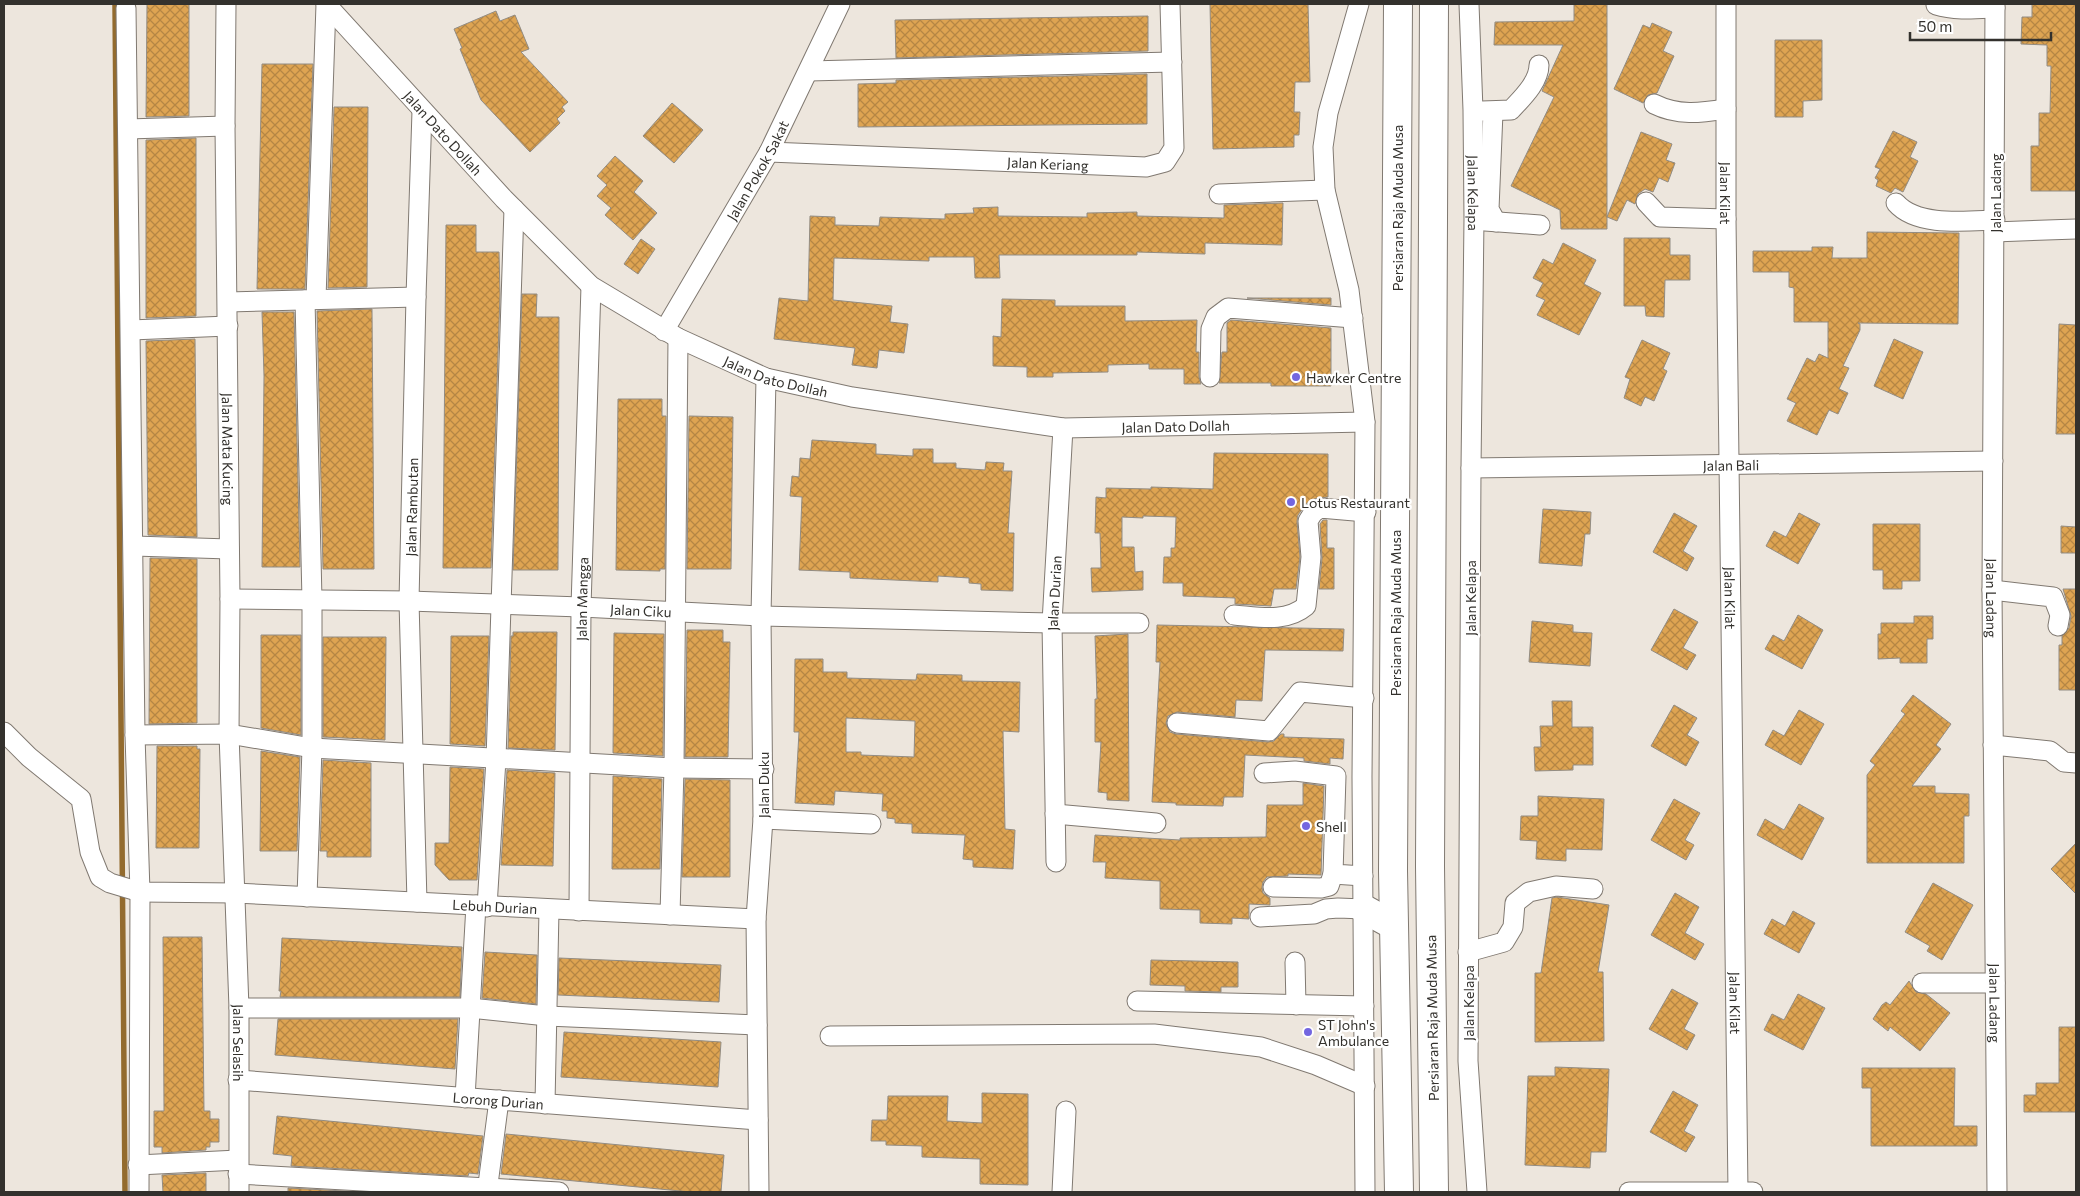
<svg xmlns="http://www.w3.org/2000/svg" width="2080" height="1196" font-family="Commissioner,sans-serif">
<defs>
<pattern id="building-cross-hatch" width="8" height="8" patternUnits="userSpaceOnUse" patternTransform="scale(1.25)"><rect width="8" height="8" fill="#dea452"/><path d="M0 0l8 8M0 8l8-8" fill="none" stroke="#b58644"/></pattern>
</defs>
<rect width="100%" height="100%" fill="#ede6dd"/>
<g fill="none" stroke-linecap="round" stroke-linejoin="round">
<polyline stroke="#936b2e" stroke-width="5.5" points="115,4 125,1192"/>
</g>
<g fill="url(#building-cross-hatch)" stroke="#928c83" fill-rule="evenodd">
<polygon points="147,4 189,4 189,116 146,117"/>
<polygon points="1210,4 1308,4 1310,82 1295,82 1294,112 1300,112 1299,135 1294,135 1294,147 1213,149"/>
<polygon points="1574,4 1607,4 1607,229 1561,229 1560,210 1511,186 1554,97 1542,91 1563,45 1494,45 1495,22 1574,21"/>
<polygon points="2032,4 2076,4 2076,191 2031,191 2031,146 2039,146 2039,113 2050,113 2051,66 2047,66 2047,45 2021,44 2022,17 2032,17"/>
<polygon points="496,11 500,21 515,15 529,49 521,52 568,102 562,107 565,111 557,119 560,123 530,152 481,100 460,49 462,48 454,29"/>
<polygon points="1148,16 1148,51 896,58 895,20"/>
<polygon points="1652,23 1672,32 1663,51 1674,56 1657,93 1648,95 1643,103 1614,89 1643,25 1650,28"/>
<polygon points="1775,40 1822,40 1822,100 1803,101 1803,117 1775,117"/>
<polygon points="262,64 313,64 305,289 257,289"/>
<polygon points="1147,74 1147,124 858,127 858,84 896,83 896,80"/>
<polygon points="672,103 703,130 674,163 643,136"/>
<polygon points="334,107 368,107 367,287 328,288"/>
<polygon points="1893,131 1917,142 1910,157 1918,161 1903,192 1895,188 1891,193 1876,186 1878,180 1875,178 1880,169 1875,167"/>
<polygon points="1641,132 1672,144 1666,160 1675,163 1668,182 1659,178 1653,192 1645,189 1638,194 1635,204 1627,200 1617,221 1607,217"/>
<polygon points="196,138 196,316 146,318 146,140"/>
<polygon points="615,156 643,181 634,192 657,213 633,240 605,215 611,208 597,196 607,185 597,176"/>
<polygon points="1283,203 1282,245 1205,243 1205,254 1137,252 1137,255 999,255 1000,278 975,278 974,257 929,257 929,261 834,258 833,300 892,306 890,322 908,324 904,353 879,350 877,368 852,365 855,348 774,339 779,298 808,301 810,216 835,217 835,225 879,226 880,217 945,219 945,214 974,213 973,208 998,207 998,216 1087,217 1087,213 1137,212 1137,216 1224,218 1224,205"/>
<polygon points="446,225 476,225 476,252 499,252 500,294 491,568 443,568"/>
<polygon points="1867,232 1959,233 1958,324 1858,323 1860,324 1860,330 1843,366 1849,368 1839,389 1848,393 1838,414 1829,410 1817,435 1787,421 1796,403 1787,399 1807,358 1815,362 1819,354 1828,358 1828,322 1794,322 1794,288 1789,287 1789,272 1753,272 1753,251 1812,251 1812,247 1833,247 1832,258 1867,258"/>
<polygon points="1624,238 1670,238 1670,255 1690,255 1690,280 1665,280 1664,317 1646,316 1645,306 1624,306"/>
<polygon points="641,239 655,249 638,274 624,264"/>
<polygon points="1563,243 1596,260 1584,284 1601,293 1579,335 1537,315 1545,300 1536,296 1543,283 1533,278 1543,259 1553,264"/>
<polygon points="522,294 537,294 536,317 559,317 558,570 513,570"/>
<polygon points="1247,298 1331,298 1331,305"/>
<polygon points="1002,299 1055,300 1055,306 1125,306 1125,321 1197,320 1196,352 1199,352 1199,377 1201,384 1184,384 1184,369 1149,369 1149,364 1108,365 1108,372 1053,373 1053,377 1027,377 1027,367 993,366 993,336 1001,337"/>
<polygon points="372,309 374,569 323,569 317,311"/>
<polygon points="262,312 294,312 300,567 262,567 264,376"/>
<polygon points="1231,320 1331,328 1331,386 1271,386 1271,383 1219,383 1222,352 1227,352 1227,323"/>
<polygon points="2059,324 2076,325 2076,434 2056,434"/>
<polygon points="195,339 197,537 148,535 146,341"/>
<polygon points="1894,339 1923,352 1903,399 1874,386"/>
<polygon points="1642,340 1670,353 1663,369 1667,371 1654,401 1645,397 1641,406 1624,398 1630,379 1625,377"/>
<polygon points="618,399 662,399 662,416 666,416 665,569 660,569 660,571 616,570"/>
<polygon points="689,416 733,417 731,569 687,569"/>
<polygon points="812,440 876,444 876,454 913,456 913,449 933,449 933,463 956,463 956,468 985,470 986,462 1004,463 1003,471 1012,471 1008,533 1014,533 1013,591 981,590 981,584 969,583 969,578 938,576 938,582 850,578 850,572 799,570 802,497 790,496 792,476 799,477 800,458 810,459"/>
<polygon points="1214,453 1328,454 1328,497 1314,499 1306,504 1298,515 1297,521 1300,557 1296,589 1274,589 1271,606 1235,604 1235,598 1183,596 1183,583 1163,583 1164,557 1171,557 1171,548 1175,548 1176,517 1143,516 1143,518 1122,517 1122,547 1134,547 1135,572 1143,571 1143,590 1092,592 1091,568 1101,568 1100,533 1095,533 1096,497 1106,498 1106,488 1151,489 1151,487 1213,489"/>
<polygon points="1543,509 1591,512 1590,534 1585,534 1582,566 1539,563"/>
<polygon points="1674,513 1697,526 1683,551 1694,558 1687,571 1653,552"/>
<polygon points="1799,513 1820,524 1798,564 1766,546 1774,531 1786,537"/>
<polygon points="1323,520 1327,520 1327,548 1334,548 1334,589 1319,589 1322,558 1320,524"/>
<polygon points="1873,524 1920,524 1920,581 1902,581 1902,589 1883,589 1883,570 1873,570"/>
<polygon points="2061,526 2076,527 2076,553 2061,553"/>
<polygon points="150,558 197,559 197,723 149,724"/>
<polygon points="2063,589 2076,589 2076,690 2059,690 2059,645 2062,645 2062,636 2069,628 2071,616"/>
<polygon points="1674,609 1698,622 1683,648 1696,655 1687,670 1651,650"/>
<polygon points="1798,615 1823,630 1802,669 1765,649 1773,635 1784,641"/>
<polygon points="1914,616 1933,616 1933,639 1927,639 1927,663 1900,663 1900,658 1878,659 1878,634 1881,634 1881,623 1914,623"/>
<polygon points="1532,621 1573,625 1573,632 1592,633 1590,666 1529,662"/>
<polygon points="1157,625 1344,629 1343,651 1265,650 1262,701 1236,700 1235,717 1177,712 1168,716 1166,723 1170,732 1176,734 1268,742 1274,741 1281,734 1284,734 1284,737 1344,739 1343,759 1330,758 1330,764 1304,761 1304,758 1245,755 1243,797 1224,797 1223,806 1176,805 1176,803 1152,802 1160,662 1156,662"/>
<polygon points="687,630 723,630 723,642 730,642 728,757 685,757"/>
<polygon points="513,632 557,632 555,750 508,748 511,636 513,636"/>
<polygon points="614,633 664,634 663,756 613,753"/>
<polygon points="1128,634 1129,801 1107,800 1107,793 1098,792 1101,742 1095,742 1095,699 1097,699 1095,636"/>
<polygon points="261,635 301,635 301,735 261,728"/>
<polygon points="451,636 489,636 485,746 450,744"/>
<polygon points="323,637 386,637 385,740 323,737"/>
<path d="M795,659h28v13h24v6l69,2 1,-6 45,1v6l58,1 -1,50 -16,-1 2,98 10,1 -2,39 -40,-2v-7l-10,-1 2,-24 -53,-2v-9l-17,-1v-4l-8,-1v-7h-5l1,-17 -48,-3 -1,14 -39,-2 4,-71h-5zM846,718l69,3 -1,36 -53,-2v-3h-15z"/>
<polygon points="1913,695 1951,724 1936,745 1941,749 1912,786 1935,786 1935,793 1969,794 1969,816 1964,816 1964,863 1867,863 1867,775 1875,765 1870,761 1905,714 1901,711"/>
<polygon points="1552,701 1572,701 1572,727 1593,727 1593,765 1573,765 1573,770 1535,771 1534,747 1541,747 1540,726 1553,726"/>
<polygon points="1674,705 1697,718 1687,735 1699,742 1686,766 1651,746"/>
<polygon points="1799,710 1824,724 1801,765 1765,745 1773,730 1784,736"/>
<polygon points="157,746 197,746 197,749 200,749 199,848 156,848"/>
<polygon points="261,751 300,757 297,851 260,851"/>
<polygon points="323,760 371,763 371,857 327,857 327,851 320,851"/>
<polygon points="450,767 484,769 477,880 449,880 435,865 435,843 449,843"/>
<polygon points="507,770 555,773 553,866 501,865"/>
<polygon points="613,776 662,779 660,869 612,869"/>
<polygon points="685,779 730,780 730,877 682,877"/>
<polygon points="1303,783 1324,786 1321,875 1288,874 1288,876 1267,877 1263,882 1262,887 1263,893 1270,898 1270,905 1249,904 1249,919 1232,918 1232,924 1200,923 1200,910 1160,909 1160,881 1105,878 1106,862 1093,862 1095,835 1180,840 1180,838 1266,837 1267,805 1303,805"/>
<polygon points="1538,796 1604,799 1602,850 1566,849 1566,861 1536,859 1537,841 1520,840 1521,816 1538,816"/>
<polygon points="1674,799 1700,813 1685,840 1694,845 1686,860 1651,840"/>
<polygon points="1799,804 1824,818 1802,860 1757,835 1765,819 1784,830"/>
<polygon points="2076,843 2076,894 2051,869"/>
<polygon points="1933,883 1973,905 1942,960 1927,951 1930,946 1905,932"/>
<polygon points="1675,893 1699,907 1685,933 1704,944 1695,960 1651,935"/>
<polygon points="1557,897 1609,905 1598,972 1603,972 1604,1041 1535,1042 1535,973 1541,973 1552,898"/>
<polygon points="1793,911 1815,923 1799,953 1764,934 1772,919 1785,926"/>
<polygon points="163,937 202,937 204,1111 210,1111 210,1119 219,1119 219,1142 210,1142 210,1147 206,1147 206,1150 162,1153 162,1147 154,1147 154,1111 164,1111"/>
<polygon points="282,938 462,947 460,997 280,997 281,991 279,991"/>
<polygon points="485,952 537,955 536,1004 482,998"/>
<polygon points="559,958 721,965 719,1002 558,995"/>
<polygon points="1151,960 1238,962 1238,987 1221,987 1221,992 1185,991 1185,986 1150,985"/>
<polygon points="1909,981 1916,992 1926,994 1950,1013 1920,1051 1890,1027 1888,1031 1873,1019 1882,1005 1886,1002 1890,1005"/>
<polygon points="1672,989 1698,1003 1684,1029 1695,1035 1687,1050 1649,1029"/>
<polygon points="1798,994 1825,1008 1803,1050 1764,1030 1772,1014 1784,1020"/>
<polygon points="278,1019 458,1019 455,1069 275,1055"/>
<polygon points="2059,1027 2076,1027 2076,1112 2024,1112 2024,1095 2036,1095 2036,1083 2059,1083"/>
<polygon points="564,1032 721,1042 718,1087 561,1077"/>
<polygon points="1555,1067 1609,1069 1606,1152 1591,1152 1590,1168 1525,1165 1528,1076 1555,1076"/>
<polygon points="1862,1068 1955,1068 1954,1126 1977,1126 1977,1146 1871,1146 1871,1088 1862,1088"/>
<polygon points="1673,1091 1698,1105 1684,1131 1695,1137 1686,1152 1650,1132"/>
<polygon points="982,1093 1028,1094 1028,1185 980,1184 980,1159 922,1157 922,1146 886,1145 886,1141 871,1141 872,1120 887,1120 888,1096 948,1096 947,1121 982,1123"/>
<polygon points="277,1116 483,1136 478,1174 469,1173 468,1176 291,1166 292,1156 273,1154"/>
<polygon points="506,1134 724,1155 721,1192 691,1192 501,1174"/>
<polygon points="206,1173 206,1192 163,1192 162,1175"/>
<polygon points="288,1188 363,1192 288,1192"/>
</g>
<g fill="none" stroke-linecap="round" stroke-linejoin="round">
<g stroke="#807971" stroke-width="21">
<g id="minor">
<path id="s1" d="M226,4l-1,122 5,473 -1,135 10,274v184"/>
<path id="s2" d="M326,4l178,195 87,87 87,52 88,40 86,19 211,31 302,-6"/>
<polyline points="1359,4 1328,113 1323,147 1325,190 1349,290 1365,422 1362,777 1365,1192"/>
<path id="s3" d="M1469,4l4,106 1,109 -3,249 -3,593 9,131"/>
<path id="s4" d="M1726,4v215l12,973"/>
<path id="s5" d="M1995,4l-3,586 5,602"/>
<path d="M1936,5c19,6 39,4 59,3"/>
<polyline points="126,8 135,735 140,892 139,1192"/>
<polyline points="809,71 1172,62"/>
<path d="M1654,104c24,12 46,9 72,5"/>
<path d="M1482,111l29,-1c11,-12 28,-28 28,-45"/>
<polyline points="1493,112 1489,209 1496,222"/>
<polyline points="128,129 225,126"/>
<path id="s6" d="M769,152l377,15 19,-5 9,-14 -4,-144"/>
<polyline points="1219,194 1325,190"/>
<polyline points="1646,202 1660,217 1726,219"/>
<path d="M1896,203c21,24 70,18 99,17"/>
<polyline points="1485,221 1540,225"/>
<polyline points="1994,232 2076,229"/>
<polyline points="316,299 326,4"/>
<polyline points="305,300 312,600 312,748 307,897"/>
<polyline points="228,302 416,297"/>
<polyline points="131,330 228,326"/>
<path id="s7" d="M664,331l105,-179 71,-148"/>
<polyline points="1210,377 1211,329 1216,317 1228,308 1353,318"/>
<path id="s8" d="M1471,468l522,-7"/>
<polyline points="134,546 229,549"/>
<polyline points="1992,590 2053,597 2060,615 2058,626"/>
<path id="s9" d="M230,599l179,2 172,6 180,9 291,7h87"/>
<path d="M1234,615c25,2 52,8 72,-9l5,-49 -3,-36 5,-8 7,-5 46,4"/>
<polyline points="1177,723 1269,731 1300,692 1364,698"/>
<path id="s10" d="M4,732l25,25 52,42 9,53 10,25 10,6 30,9 95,1 521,26"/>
<polyline points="135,735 229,734 312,748 674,768 764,769"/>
<polyline points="1993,745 2050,751 2064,762 2076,763"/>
<polyline points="1264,773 1295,771 1336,776 1333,874 1363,876"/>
<polyline points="1055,814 1156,823"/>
<polyline points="763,819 871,824"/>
<path id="s11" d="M1056,862l-4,-239 11,-195"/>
<polyline points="1273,887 1321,888 1329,886 1333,874"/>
<path id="s12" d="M417,902l-8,-301 7,-304 6,-186"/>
<polyline points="487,907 496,759 514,209"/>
<path id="s13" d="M579,911l2,-304 10,-321"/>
<polyline points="670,915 674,768 678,338"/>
<polyline points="1260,917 1314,914 1326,909 1338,908 1364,909"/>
<polyline points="1468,952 1504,942 1513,927 1515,903 1529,892 1556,886 1593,889"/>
<polyline points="1295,962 1296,1005"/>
<polyline points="1922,983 1995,983"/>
<polyline points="1137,1001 1364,1006"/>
<polyline points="239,1008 470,1008 547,1016 757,1025"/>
<polyline points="830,1036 1154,1034 1261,1047 1316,1065 1365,1086"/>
<path id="s14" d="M238,1080l520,40"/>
<polyline points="465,1098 476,905"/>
<polyline points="545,1104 549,910"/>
<polyline points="138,1165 238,1160"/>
<polyline points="238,1174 559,1192"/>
<polyline points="487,1192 499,1100"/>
<polyline points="759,1192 756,919 763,819 761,616 766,378"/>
<polyline points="1062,1192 1066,1111"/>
<polyline points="1629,1192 1753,1192"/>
</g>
</g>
<g stroke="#807971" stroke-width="30">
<g id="highway">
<polyline points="1398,4 1393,871 1399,1192"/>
<polyline points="1364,909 1393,925"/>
<polyline points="1434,1192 1430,866 1434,4"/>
</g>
</g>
<use href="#minor" stroke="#fff" stroke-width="19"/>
<use href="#highway" stroke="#fff" stroke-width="28"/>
</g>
<g fill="#7366e0" stroke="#fff" stroke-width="2">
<circle cx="1296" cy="377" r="5"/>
<circle cx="1291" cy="502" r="5"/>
<circle cx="1306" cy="826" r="5"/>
<circle cx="1308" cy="1032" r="5"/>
</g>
<g text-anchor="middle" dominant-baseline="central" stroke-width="4.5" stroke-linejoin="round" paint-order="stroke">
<g font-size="14" fill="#33312d" stroke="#fff">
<text stroke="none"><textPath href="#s2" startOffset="174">Jalan Dato Dollah</textPath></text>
<text stroke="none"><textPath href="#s6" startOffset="279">Jalan Keriang</textPath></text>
<text stroke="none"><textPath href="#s7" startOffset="186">Jalan Pokok Sakat</textPath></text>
<text stroke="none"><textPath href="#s3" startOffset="189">Jalan Kelapa</textPath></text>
<text stroke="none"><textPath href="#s4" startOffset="189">Jalan Kilat</textPath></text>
<text transform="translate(1995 193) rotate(-90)">Jalan Ladang</text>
<text transform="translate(1397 208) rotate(-90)">Persiaran Raja Muda Musa</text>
<text stroke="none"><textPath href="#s2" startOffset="594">Jalan Dato Dollah</textPath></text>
<text stroke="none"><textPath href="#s2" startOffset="999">Jalan Dato Dollah</textPath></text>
<text stroke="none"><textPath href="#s1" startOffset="445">Jalan Mata Kucing</textPath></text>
<text stroke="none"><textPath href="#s8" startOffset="260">Jalan Bali</textPath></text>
<text stroke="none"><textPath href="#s12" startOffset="395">Jalan Rambutan</textPath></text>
<text stroke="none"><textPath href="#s11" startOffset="269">Jalan Durian</textPath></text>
<text stroke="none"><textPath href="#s13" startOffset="312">Jalan Mangga</textPath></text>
<text transform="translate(1470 598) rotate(-90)">Jalan Kelapa</text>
<text stroke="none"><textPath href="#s4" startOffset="594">Jalan Kilat</textPath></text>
<text stroke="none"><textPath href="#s5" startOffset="594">Jalan Ladang</textPath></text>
<text stroke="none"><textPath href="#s9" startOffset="411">Jalan Ciku</textPath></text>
<text transform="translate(1395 613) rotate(-90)">Persiaran Raja Muda Musa</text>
<text transform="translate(763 785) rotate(-90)">Jalan Duku</text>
<text stroke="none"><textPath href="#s10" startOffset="581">Lebuh Durian</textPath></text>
<text transform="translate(1468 1003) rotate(-90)">Jalan Kelapa</text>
<text stroke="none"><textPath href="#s4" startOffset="999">Jalan Kilat</textPath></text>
<text stroke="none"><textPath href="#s5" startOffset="999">Jalan Ladang</textPath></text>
<text transform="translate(1432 1018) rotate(-91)">Persiaran Raja Muda Musa</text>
<text stroke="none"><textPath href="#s1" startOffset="1039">Jalan Selasih</textPath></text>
<text stroke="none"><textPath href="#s14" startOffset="261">Lorong Durian</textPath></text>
</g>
<g font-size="14" fill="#33312d" stroke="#fff" text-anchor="start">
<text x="1306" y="377">Hawker Centre</text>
<text x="1301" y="502">Lotus Restaurant</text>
<text x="1316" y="826">Shell</text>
<text x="1318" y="1024">ST John's<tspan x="1318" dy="16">Ambulance</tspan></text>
</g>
</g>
<rect width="2080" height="1196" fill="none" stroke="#33312d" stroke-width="10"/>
<path d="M1910 32v8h141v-8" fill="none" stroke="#33312d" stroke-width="2.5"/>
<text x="1918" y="32" font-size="15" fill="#33312d" stroke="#ffffff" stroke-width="4" paint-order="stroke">50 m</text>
</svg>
